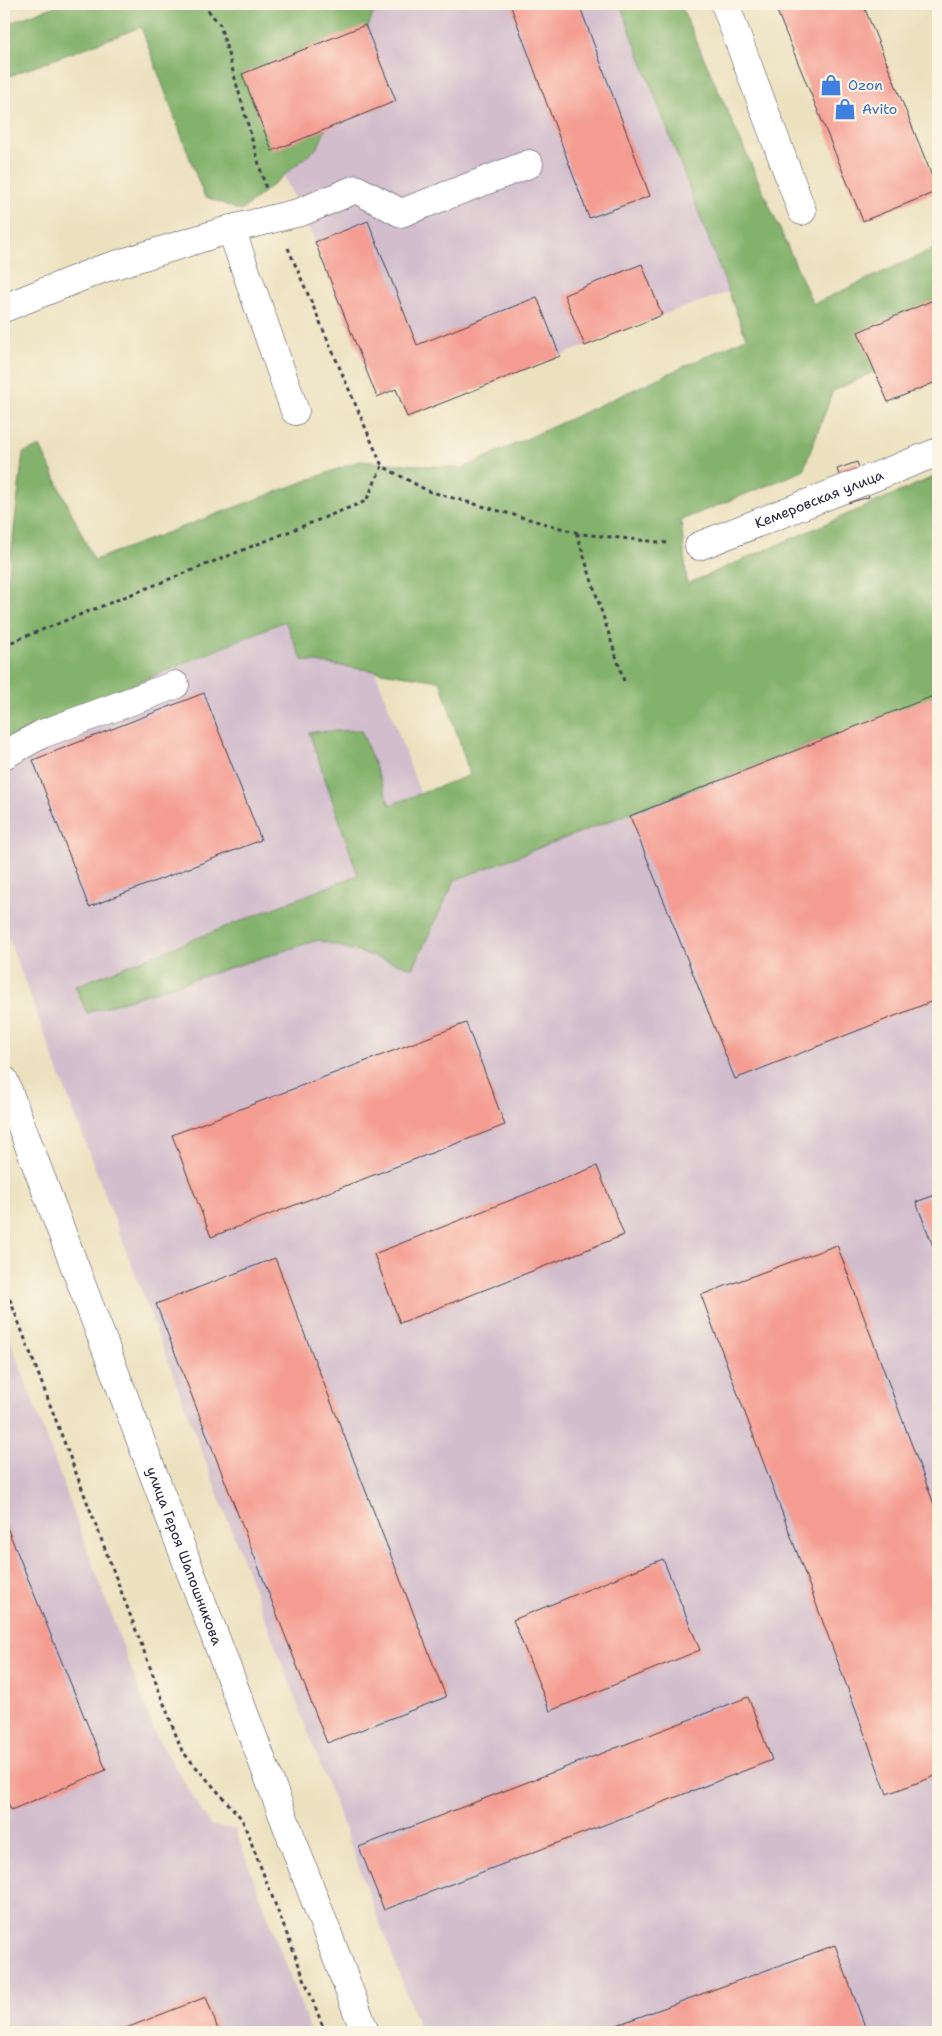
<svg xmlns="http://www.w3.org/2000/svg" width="942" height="2036" font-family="'Shantell Sans',sans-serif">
<rect width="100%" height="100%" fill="#fcf5e5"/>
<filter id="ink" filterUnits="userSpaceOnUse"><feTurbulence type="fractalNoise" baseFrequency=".02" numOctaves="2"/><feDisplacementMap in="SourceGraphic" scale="10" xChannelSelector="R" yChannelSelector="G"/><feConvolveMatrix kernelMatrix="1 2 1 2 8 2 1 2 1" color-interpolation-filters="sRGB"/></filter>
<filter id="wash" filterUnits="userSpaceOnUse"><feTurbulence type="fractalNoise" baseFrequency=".0096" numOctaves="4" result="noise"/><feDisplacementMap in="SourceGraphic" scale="20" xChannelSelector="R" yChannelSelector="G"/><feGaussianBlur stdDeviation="1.12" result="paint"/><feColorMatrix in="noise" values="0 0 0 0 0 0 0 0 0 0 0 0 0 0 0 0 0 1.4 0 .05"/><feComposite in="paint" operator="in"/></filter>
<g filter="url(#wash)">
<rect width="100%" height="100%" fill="#ece1bf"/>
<g fill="#d1bdcc">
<polygon points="342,4 635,4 729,292 662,315 407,417 396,390 377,397 315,242 272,151"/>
<polygon points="331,550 433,828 938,622 938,2032 421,2032 4,927 4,687"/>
<polygon points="4,1323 156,1736 211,1826 235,1829 311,2032 4,2032"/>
</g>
<g fill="#83b26c" stroke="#526a54">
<polygon points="61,4 383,4 376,7 318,147 241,211 204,196 141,27 4,78 4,25"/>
<polygon points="620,4 680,4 813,304 938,247 938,342 833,391 803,471 681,520 687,584 938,475 938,696 455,880 413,968 318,940 87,1013 75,986 358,875 309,732 361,730 390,805 470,775 440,681 302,660 285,621 4,739 4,583 8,581 23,453 40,446 94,560 359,461 463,468 746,338"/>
</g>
<g id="blocks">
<g fill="#f49c91">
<polygon points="510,4 579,4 650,196 589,218"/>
<polygon points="774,4 863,4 938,191 863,221"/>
<polygon points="365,25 396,101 272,151 242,74"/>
<polygon points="368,221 417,345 537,297 560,356 407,417 396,389 377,397 315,242"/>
<polygon points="642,264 662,315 585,346 564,295"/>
<polygon points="938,298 938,381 888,402 858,332"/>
<polygon points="857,462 869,497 848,503 837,469"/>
<polygon points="204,693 261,840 89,907 33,760"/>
<polygon points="938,694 938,999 735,1079 630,816"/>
<polygon points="466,1023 505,1125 211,1237 172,1135"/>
<polygon points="597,1166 624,1235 400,1323 374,1254"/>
<polygon points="938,1194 938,1259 916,1202"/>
<polygon points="837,1245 938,1515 938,1775 887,1794 701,1295"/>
<polygon points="275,1258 446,1697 327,1743 156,1304"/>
<polygon points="4,1520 106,1770 11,1810 4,1793"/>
<polygon points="663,1559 700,1650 550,1711 513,1620"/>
<polygon points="748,1697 772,1760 384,1910 359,1847"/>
<polygon points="835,1945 867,2032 598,2032"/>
<polygon points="206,1997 219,2032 116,2032"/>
</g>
</g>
</g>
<g filter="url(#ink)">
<use href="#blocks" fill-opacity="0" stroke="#403f4f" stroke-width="1"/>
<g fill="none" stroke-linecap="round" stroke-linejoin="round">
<g stroke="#403f4f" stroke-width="29">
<g id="minor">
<polyline points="725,4 802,211"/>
<polyline points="231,229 295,411"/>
<polyline points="4,308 99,270 231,229 301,212 356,189 401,213 529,164"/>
<path id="s1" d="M699,546l239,-94"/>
<polyline points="4,755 42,734 175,685"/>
<path id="s2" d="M4,1080l361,952"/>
</g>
</g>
<g stroke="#403f4f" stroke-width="3" stroke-dasharray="4 4" stroke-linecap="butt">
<polyline points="203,4 220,25 266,189"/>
<polyline points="288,248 382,466"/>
<polyline points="4,645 366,501 382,466 428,491 582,534"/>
<polyline points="624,681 577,535 582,534 668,543"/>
<polyline points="4,1284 182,1751 242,1819 325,2032"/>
</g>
<use href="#minor" stroke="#fff" stroke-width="28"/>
</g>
</g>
<defs>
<g id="shop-bare" transform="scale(1.725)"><path d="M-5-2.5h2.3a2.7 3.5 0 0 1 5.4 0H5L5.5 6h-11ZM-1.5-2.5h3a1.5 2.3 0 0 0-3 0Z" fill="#3f7fe0" stroke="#fcf5e5" stroke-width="2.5" paint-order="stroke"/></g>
</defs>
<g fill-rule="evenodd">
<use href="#shop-bare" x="831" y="85"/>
<use href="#shop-bare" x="845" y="109"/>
</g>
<g text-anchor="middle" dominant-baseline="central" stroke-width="4" stroke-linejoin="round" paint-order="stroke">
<g font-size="14" fill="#366cbe" stroke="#fcf5e5" text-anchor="start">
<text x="848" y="85">Ozon</text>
<text x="862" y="109">Avito</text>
</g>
<g font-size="14" fill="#22223b" stroke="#fcf5e5">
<text stroke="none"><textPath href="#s1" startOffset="129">Кемеровская улица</textPath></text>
<text stroke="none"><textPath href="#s2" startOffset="509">улица Героя Шапошникова</textPath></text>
</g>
</g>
<rect width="942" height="2036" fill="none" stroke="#fcf5e5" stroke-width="20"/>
</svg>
